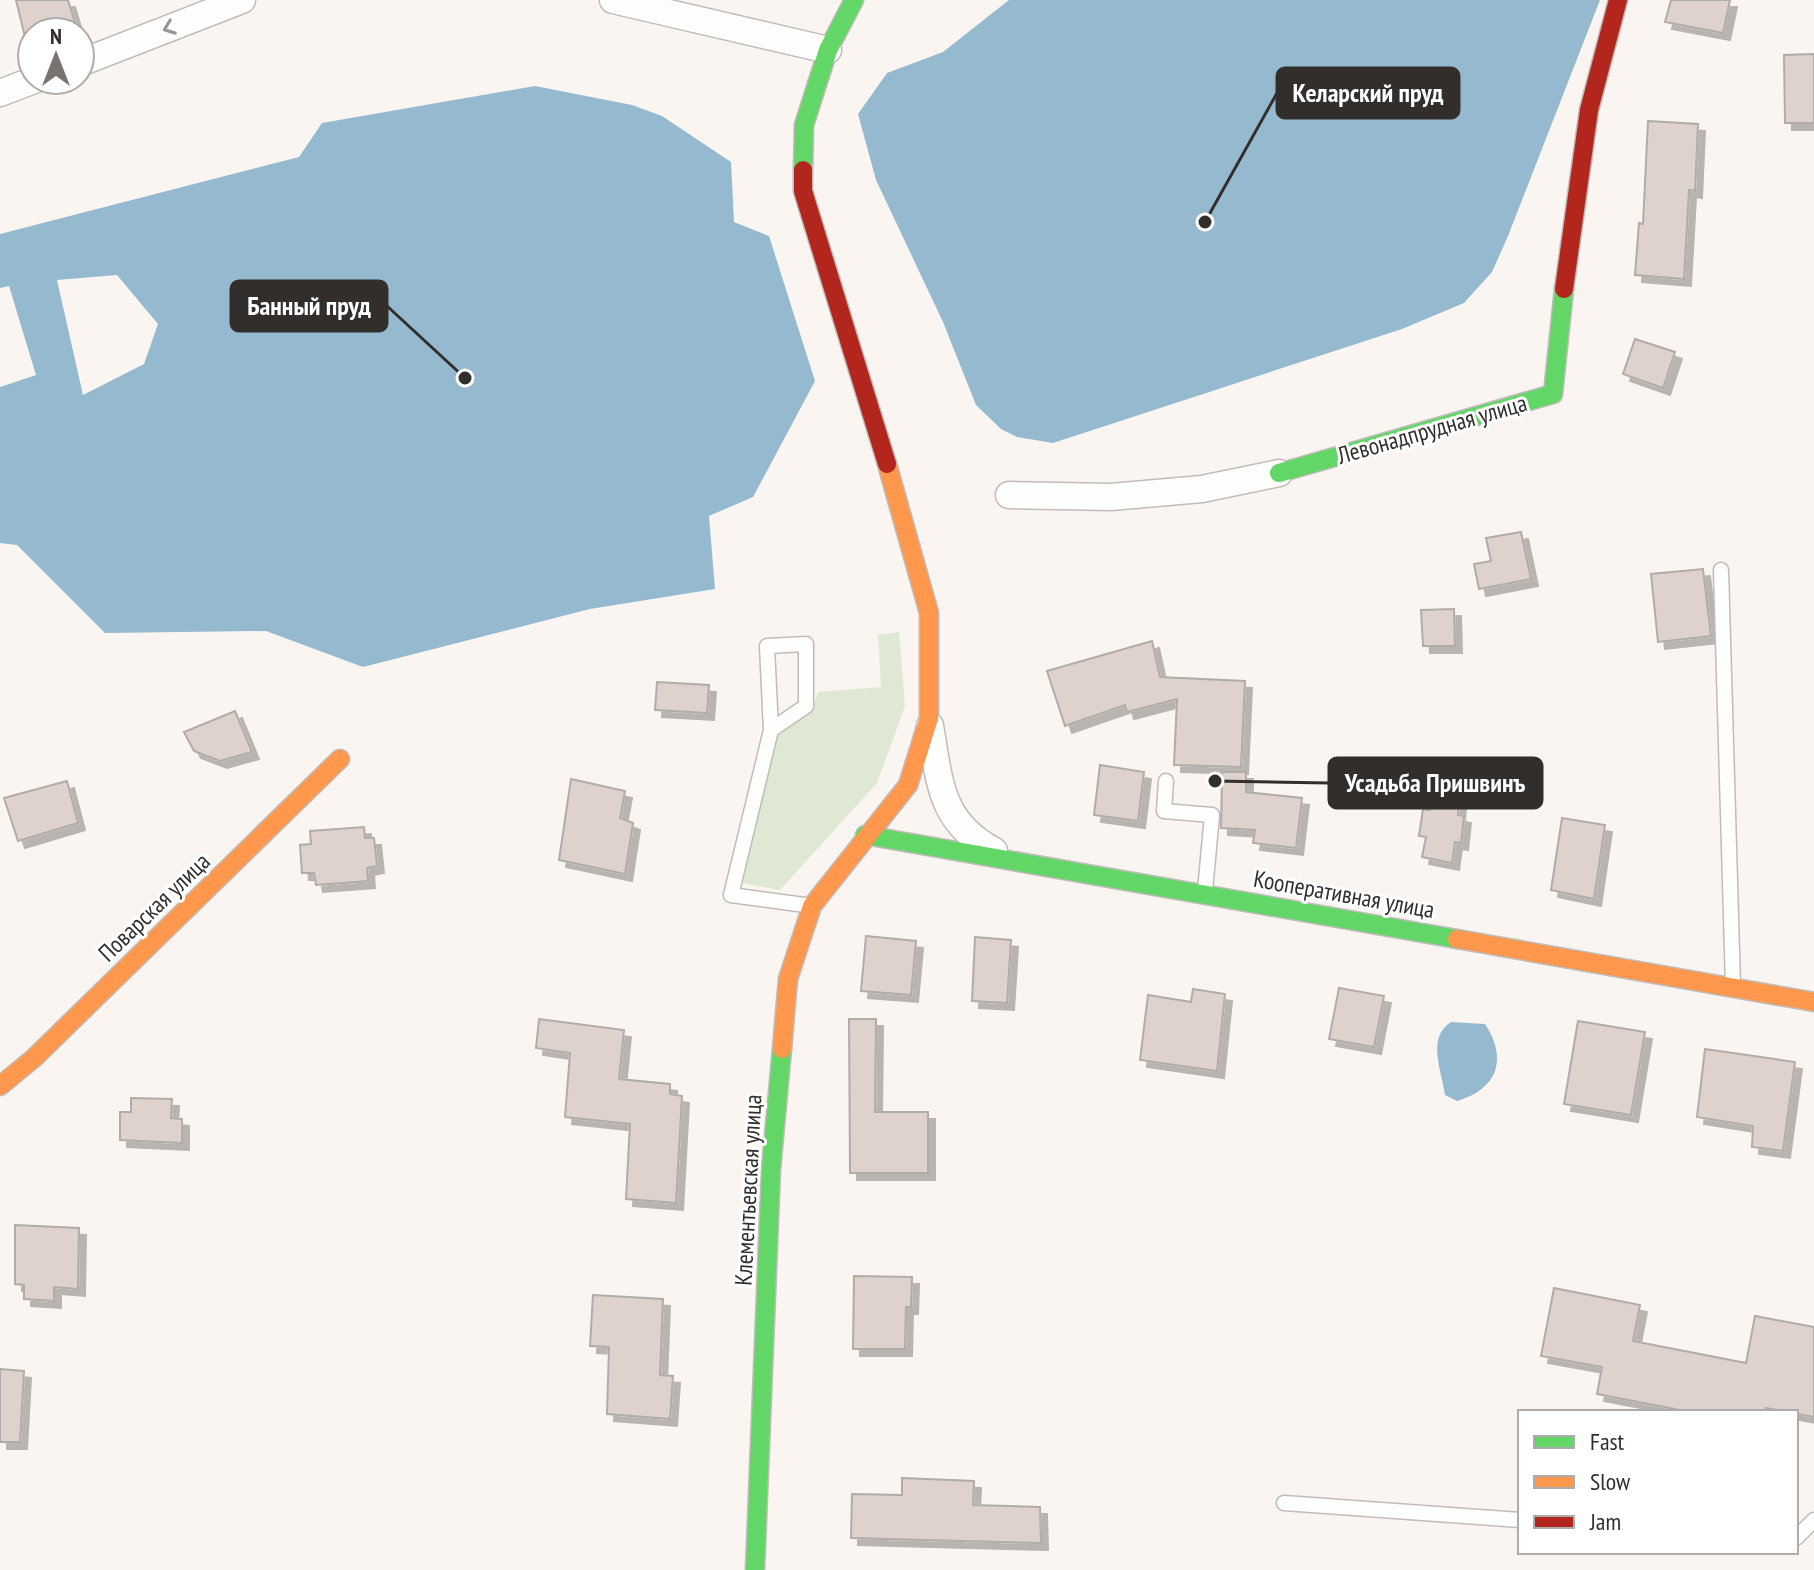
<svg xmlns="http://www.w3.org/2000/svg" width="1814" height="1570" font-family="'PT Sans Narrow',sans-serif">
<defs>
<filter id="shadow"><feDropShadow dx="7" dy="7" stdDeviation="0" flood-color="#0004"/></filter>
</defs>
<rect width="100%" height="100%" fill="#faf5f1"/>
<polygon fill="#dfe8d2" points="899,632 905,706 877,783 780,890 741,883 777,736 814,706 818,692 881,687 878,635"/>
<g fill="#95bad0" fill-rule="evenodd">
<polygon points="1009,0 1600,0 1508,236 1492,272 1464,303 1402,329 1053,443 1017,437 1001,429 976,405 943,322 876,180 858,114 887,73 943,52"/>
<path d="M535,86l97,19 30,11 69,46 3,60 35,14 46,145 -62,116 -44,19 6,73 -125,20 -227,58 -97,-36 -161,2 -88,-88 -17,-2v-156l36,-12 -27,-89 -9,2v-54l299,-77 23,-34zM117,275l41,49 -14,40 -61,31 -26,-115z"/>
<path d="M1451,1022l34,2c23,35 13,65 -28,77l-12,-6c-3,-24 -19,-57 6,-73z"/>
</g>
<g fill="#dfd1cc" stroke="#b0acaa" stroke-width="2" filter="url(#shadow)">
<polygon points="16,0 68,0 75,23 25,37"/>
<polygon points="1671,0 1730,0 1723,33 1665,22"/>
<polygon points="1814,54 1814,123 1785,123 1784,55"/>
<polygon points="1648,121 1698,124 1695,191 1689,190 1684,279 1635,275 1639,223 1643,224"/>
<polygon points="1635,339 1675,352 1663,388 1623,374"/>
<polygon points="1521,532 1531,579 1479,589 1474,564 1491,561 1486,538"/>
<polygon points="1703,569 1711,636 1658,642 1651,574"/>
<polygon points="1454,609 1455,646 1423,646 1421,610"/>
<polygon points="1152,641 1160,677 1245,681 1241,767 1174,765 1177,699 1127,712 1125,705 1065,726 1047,671"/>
<polygon points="657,682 709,685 707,713 655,710"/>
<polygon points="235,711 252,752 220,761 194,751 184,732"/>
<polygon points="1100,765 1144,772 1138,821 1094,815"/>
<polygon points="1222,772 1246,772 1246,792 1302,798 1296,848 1253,843 1255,830 1221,828"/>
<polygon points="571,779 625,791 620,818 633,823 625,874 559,860"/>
<polygon points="67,781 78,823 18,841 4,798"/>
<polygon points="1431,795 1459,799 1458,815 1464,816 1461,843 1455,842 1452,863 1422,857 1426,837 1419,836 1423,809 1430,810"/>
<polygon points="1562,818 1605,825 1594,899 1551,890"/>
<polygon points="364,827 365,838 374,838 377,866 367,868 368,881 316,885 314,873 302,873 300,845 311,844 310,831"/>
<polygon points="866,936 916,941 911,995 861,991"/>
<polygon points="975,937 1011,940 1007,1003 972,1001"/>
<polygon points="1339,988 1384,996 1374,1047 1329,1039"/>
<polygon points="1193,989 1225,994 1217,1071 1140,1060 1148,995 1191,1002"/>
<polygon points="539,1019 624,1030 619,1079 670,1084 670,1094 682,1096 676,1203 626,1199 630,1124 565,1117 570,1053 536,1048"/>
<polygon points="849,1019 876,1019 875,1112 928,1112 928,1173 850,1173"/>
<polygon points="1578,1021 1645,1032 1631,1115 1564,1104"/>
<polygon points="1705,1049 1795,1062 1783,1151 1752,1147 1753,1126 1697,1117"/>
<polygon points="131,1098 172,1099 171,1118 182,1119 182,1143 120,1140 120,1112 131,1112"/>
<polygon points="15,1225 79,1228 78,1289 54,1287 54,1301 24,1299 24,1285 15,1284"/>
<polygon points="854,1276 912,1277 911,1307 906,1307 905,1349 853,1349"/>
<polygon points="1554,1288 1640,1305 1633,1341 1746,1363 1755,1316 1814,1327 1814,1417 1766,1408 1765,1412 1690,1412 1597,1394 1602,1367 1541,1356"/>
<polygon points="593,1295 663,1299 660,1375 673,1376 670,1419 607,1414 609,1347 590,1346"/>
<polygon points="0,1369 24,1371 20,1442 0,1442"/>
<polygon points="902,1478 974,1481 973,1505 1040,1507 1041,1543 851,1538 852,1494 902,1495"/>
</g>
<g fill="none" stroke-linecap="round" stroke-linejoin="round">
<g stroke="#c0bcb9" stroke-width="17">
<g id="lane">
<polyline points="1721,570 1733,986"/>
<polyline points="771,730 806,706 806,644 767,646 771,730 731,895 812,906"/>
<polyline points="1166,781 1164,811 1212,815 1205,891"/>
<polyline points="1284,1503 1520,1520"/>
<polyline points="1796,1538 1814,1520"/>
</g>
</g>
<g stroke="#c0bcb9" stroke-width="29">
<g id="street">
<polyline points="613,0 828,50"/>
<polyline points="80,63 242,0"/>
<polyline points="0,93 34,80"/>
<polyline points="1009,495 1111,497 1202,489 1279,473"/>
<path d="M930,726c10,56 9,95 64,125"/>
</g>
</g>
<g stroke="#c0bcb9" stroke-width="21">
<g id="fast">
<polyline points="803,170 804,125 828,50 854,0"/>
<polyline points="1279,473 1553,394 1564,289"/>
<polyline points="865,835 1457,939"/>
<polyline points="755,1570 771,1169 782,1049"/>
</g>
</g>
<g stroke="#c0bcb9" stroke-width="21">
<g id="slow">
<polyline points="1457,939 1814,1002"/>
<polyline points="782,1049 788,979 812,906 908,785 929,718 929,613 887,464"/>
<polyline points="0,1086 34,1058 340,759"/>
</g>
</g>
<g stroke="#c0bcb9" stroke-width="21">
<g id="jam">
<polyline points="803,170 803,191 887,464"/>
<polyline points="1564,289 1589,110 1618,0"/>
</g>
</g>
<use href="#lane" stroke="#fefefd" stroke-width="14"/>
<use href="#street" stroke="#fefefd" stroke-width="26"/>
<use href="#fast" stroke="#63d668" stroke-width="18"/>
<use href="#slow" stroke="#ff974d" stroke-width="18"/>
<use href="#jam" stroke="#b3261e" stroke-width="18"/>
</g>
<defs><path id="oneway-chevron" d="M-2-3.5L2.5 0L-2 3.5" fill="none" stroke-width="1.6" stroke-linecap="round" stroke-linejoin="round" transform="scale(2)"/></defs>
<use stroke="#989694" href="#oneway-chevron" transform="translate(169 28) rotate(159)"/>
<g text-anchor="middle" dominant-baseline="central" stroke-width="6" stroke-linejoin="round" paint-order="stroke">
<g font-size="24" fill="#322e2c" stroke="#fff">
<text transform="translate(1432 429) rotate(-16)">Левонадпрудная улица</text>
<text transform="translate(1344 894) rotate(10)">Кооперативная улица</text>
<text transform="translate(154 907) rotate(-44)">Поварская улица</text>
<text transform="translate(748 1190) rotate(-87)">Клементьевская улица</text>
</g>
</g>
<path fill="none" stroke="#322e2c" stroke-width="3" d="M1205 222L1277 93M465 378L387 306M1215 781L1329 783"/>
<g fill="#322e2c" stroke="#fff" stroke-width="3">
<circle cx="1205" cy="222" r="8"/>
<circle cx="465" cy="378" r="8"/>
<circle cx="1215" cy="781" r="8"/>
</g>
<g fill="#322e2c" stroke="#322e2c" stroke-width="3">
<rect x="1277" y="68" width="182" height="50" rx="8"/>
<rect x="231" y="281" width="156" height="50" rx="8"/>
<rect x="1329" y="758" width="213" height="50" rx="8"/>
</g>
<g font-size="26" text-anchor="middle" font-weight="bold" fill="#fff">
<text x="1368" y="102">Келарский пруд</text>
<text x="309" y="315">Банный пруд</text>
<text x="1435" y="792">Усадьба Пришвинъ</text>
</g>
<rect x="1518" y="1410" width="280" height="144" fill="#ffffff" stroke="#adabab" stroke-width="2"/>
<rect x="1534" y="1436" width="40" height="12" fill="#63d668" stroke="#adabab" stroke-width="2"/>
<text x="1590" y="1450" font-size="24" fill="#322e2c">Fast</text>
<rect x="1534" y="1476" width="40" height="12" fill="#ff974d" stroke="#adabab" stroke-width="2"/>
<text x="1590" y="1490" font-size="24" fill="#322e2c">Slow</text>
<rect x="1534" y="1516" width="40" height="12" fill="#b3261e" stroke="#adabab" stroke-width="2"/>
<text x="1590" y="1530" font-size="24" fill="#322e2c">Jam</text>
<g transform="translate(56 56)"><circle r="38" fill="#ffffff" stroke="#adabab" stroke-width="2"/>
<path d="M0-6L14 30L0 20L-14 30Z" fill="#787471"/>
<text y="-12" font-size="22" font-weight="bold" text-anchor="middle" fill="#322e2c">N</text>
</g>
</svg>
